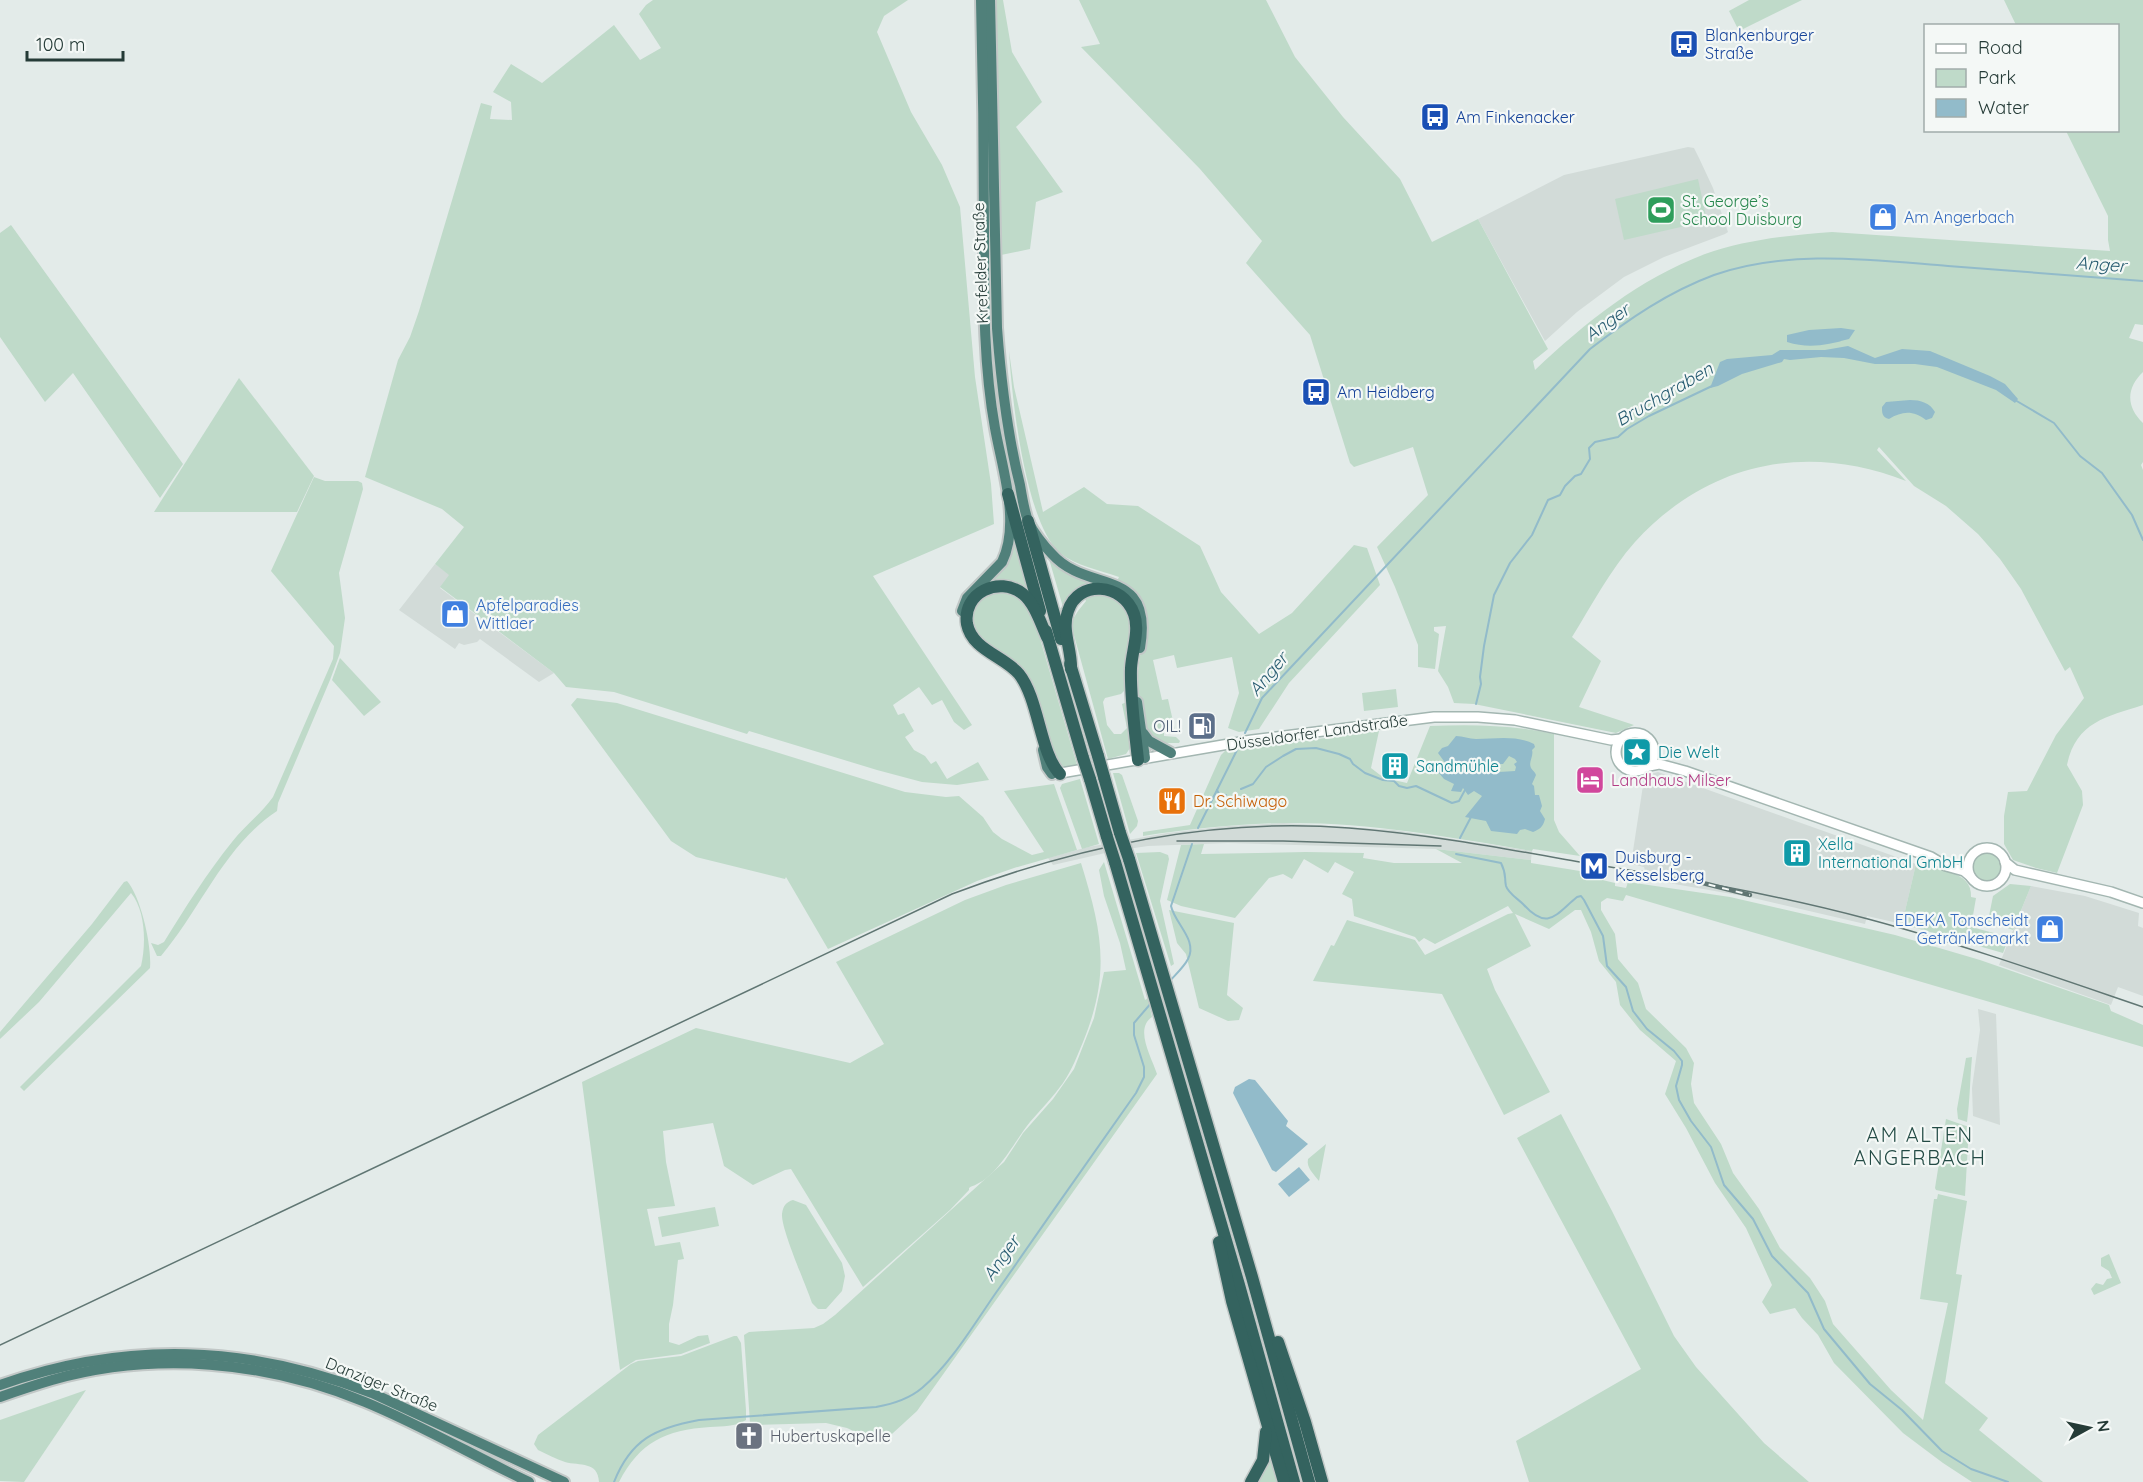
<svg xmlns="http://www.w3.org/2000/svg" width="2143" height="1482" font-family="Quicksand,sans-serif">
<rect width="100%" height="100%" fill="#e3ebe9"/>
<g fill="#d2dbd8">
<polygon points="1688,147 1694,148 1699,158 1713,188 1728,232 1725,234 1664,257 1624,277 1577,312 1545,341 1478,219 1564,175"/>
<polygon points="435,564 450,575 440,588 554,673 539,682 480,639 477,642 464,645 459,643 455,649 399,610"/>
<polygon points="1658,772 1916,864 1902,924 1867,916 1865,924 1749,897 1640,878 1641,870 1645,870 1644,867 1631,864 1644,779 1654,773"/>
<polygon points="1284,823 1394,830 1532,851 1531,860 1436,849 1228,843 1148,846 1114,851 1053,865 1048,858 1088,847 1167,833 1228,826"/>
<polygon points="2031,886 2085,896 2139,913 2138,926 2143,928 2143,996 2118,987 2111,1005 1999,965"/>
<polygon points="1978,1009 1996,1014 2000,1125 1973,1116 1972,1088 1980,1030"/>
</g>
<g fill="#bfdac9">
<polygon points="653,0 908,0 884,16 877,32 911,112 942,165 960,207 975,377 991,484 994,524 873,576 972,725 964,730 954,722 942,700 932,705 919,687 893,705 898,715 904,713 914,731 905,737 914,750 925,756 931,764 936,761 947,779 978,762 989,780 957,785 922,782 877,770 749,731 747,734 614,692 566,687 554,673 440,587 449,575 435,564 464,527 442,509 365,477 398,360 410,337 419,311 481,103 492,106 490,119 512,120 511,102 493,92 511,64 542,83 614,25 640,60 661,48 639,14 646,5"/>
<polygon points="995,0 1003,0 1012,52 1042,102 1016,127 1063,192 1036,202 1030,249 1001,255 998,182"/>
<path d="M1079,0h187l29,57 48,60 57,62 32,63 46,-23 70,130 -15,12 2,9c51,-48 104,-91 170,-116 40,-14 85,-19 127,-22l278,19 -2,-11v-24l-42,-85 52,-1v-104l-102,-1 -12,-25h139v325l-8,-1 -6,14 14,4v30c-17,16 -17,35 0,51v39l-2,3 2,5v235c-37,12 -67,17 -76,60l15,26 1,14 -26,68 -21,-5 -23,-8 -9,-16v-28l4,-24 19,-1 29,-56 28,-37 -14,-31 -5,4 -44,-82 -21,-30 -22,-25 -32,-28 -32,-20 -35,-39 -2,3 29,31c-99,-39 -198,-19 -271,61 -25,28 -43,63 -63,95l29,24 -22,46 55,18 -18,8 -142,-29 -20,-1 -6,-16 -10,-16 8,-45 -12,1v4l5,3 -4,35 -17,-2v-22l-23,-58 -18,-40 51,-52 -15,-48 -59,20 -4,-4 -40,-128 -64,-72 16,-22 -62,-72 -119,-122 19,-3z"/>
<polygon points="1749,0 1802,0 1739,31 1729,11"/>
<polygon points="1698,179 1707,221 1624,240 1615,199"/>
<polygon points="11,225 183,464 160,498 73,373 45,402 0,337 0,233"/>
<path d="M1009,351l5,36 29,125 41,-25 23,17 31,2 62,40 21,46 38,42 33,-21 62,-68 13,3 13,37 -91,98 -30,46 -20,3 -11,-4 11,-35 -7,-36 -55,11 -3,-13 -21,5 9,40 6,-1 7,31 -11,1v5l12,1 4,4 -1,2h-14l-10,-6 -2,3c-16,-19 -17,-53 -14,-77 5,-34 18,-62 -22,-82l2,-4c-19,-7 -43,-11 -59,-24 -35,-31 -48,-155 -51,-202z"/>
<polygon points="239,378 314,476 297,512 154,512"/>
<path d="M314,477l11,4h33l4,2 1,6 -24,84 6,45 -5,35 -10,27 -52,123 -1,8c-53,35 -76,98 -116,145h-4l-6,-13 7,2 6,-3c21,-34 43,-69 68,-100 13,-17 29,-28 41,-45l60,-138 1,-13 -63,-75z"/>
<polygon points="1014,539 1027,590 987,582 1008,557"/>
<polygon points="1047,552 1107,583 1091,586 1062,616 1060,608 1063,607"/>
<polygon points="1010,591 1025,602 1036,625 1077,765 1064,767 1058,763 1039,709 992,649 971,629 972,606 986,593"/>
<polygon points="1099,593 1122,601 1133,625 1125,690 1121,694 1105,698 1103,702 1107,725 1114,734 1121,734 1127,728 1122,704 1127,702 1132,745 1126,754 1108,759 1072,628 1073,619 1078,611 1086,601 1085,599"/>
<polygon points="340,658 381,702 364,716 332,680"/>
<polygon points="1396,689 1398,707 1364,711 1362,693"/>
<polygon points="577,698 617,703 905,792 946,797 959,796 983,817 993,832 1002,839 1032,855 1044,852 1004,791 1054,784 1077,850 1014,868 977,881 828,949 786,877 785,879 696,857 671,841 571,705"/>
<path d="M1430,726c42,-2 83,-1 124,8v86l5,12 21,24 -47,-7 -1,2c-82,-14 -165,-29 -248,-28 -48,1 -95,6 -141,13v-4l47,-7 31,-70 4,-4 154,-20 -8,37 13,10 23,5z"/>
<circle cx="1635" cy="753" r="15"/>
<polygon points="1113,773 1119,773 1122,775 1138,821 1137,826 1130,834"/>
<polygon points="1080,779 1099,844 1082,849 1060,788 1062,784"/>
<polygon points="1204,844 1201,854 1306,852 1364,853 1363,858 1394,863 1462,863 1436,849 1531,860 1531,863 1592,873 1594,878 1615,883 1615,886 1626,888 1628,882 1730,897 1895,935 1980,960 2109,1005 2111,1011 2143,1025 2143,1047 1626,895 1623,901 1607,898 1601,902 1601,910 1615,934 1618,959 1638,983 1646,1009 1686,1048 1694,1063 1691,1084 1694,1103 1721,1144 1733,1173 1759,1209 1780,1248 1810,1278 1825,1301 1833,1324 1891,1390 1923,1420 1948,1303 1920,1299 1934,1199 1937,1199 1938,1194 1967,1201 1956,1274 1962,1275 1945,1383 1988,1418 1979,1430 2043,1482 1972,1482 1943,1463 1903,1433 1834,1363 1818,1335 1802,1318 1795,1308 1770,1314 1762,1302 1772,1285 1746,1228 1715,1183 1686,1128 1665,1094 1676,1061 1640,1030 1620,1005 1616,982 1599,961 1591,932 1581,910 1575,910 1549,929 1515,914 1531,946 1487,969 1495,990 1550,1092 1504,1115 1442,994 1313,981 1331,945 1334,946 1347,920 1415,940 1425,955 1508,914 1513,913 1508,906 1435,944 1424,938 1419,942 1415,937 1354,916 1352,899 1342,894 1354,872 1335,862 1328,873 1304,859 1292,879 1283,874 1269,878 1235,918 1181,906 1167,900 1181,845"/>
<polygon points="1160,852 1168,855 1169,859 1160,901 1174,964 1171,966 1136,853"/>
<circle cx="1987" cy="868" r="15"/>
<path d="M1104,862l41,138 3,-2 4,19c-18,12 0,41 5,57l-240,337 -36,33 -34,-16 -21,-5 -73,2 -3,-2 -6,-88 5,-3 65,-4 9,-4 12,-9 169,-153 19,-29 30,-34 21,-30 20,-51 10,-46 22,-2 -6,-27 -16,-47 -5,-26z"/>
<path d="M1081,863c21,68 30,110 2,179 -6,14 -11,28 -20,41 -10,14 -22,26 -33,39 -14,17 -32,53 -53,62 -3,2 -6,2 -8,4v2l-19,20 -87,77 -72,-118 -6,1 -32,15 -29,-19 -11,-43 -50,8 3,31 9,44 -28,3 8,37 25,-4 4,17 -6,1 -5,45 -4,19v18l10,3 19,-9 10,-1 2,8 -29,11 -45,6 -16,10 -38,-288 114,-54 154,35 34,-19 -48,-82 129,-62 41,-15z"/>
<path d="M1916,864c19,6 57,6 55,33l5,1 -5,29 38,10 -6,16 -101,-29z"/>
<path d="M127,881c14,16 25,65 23,87l-126,123 -4,-4 121,-121c5,-21 5,-55 -10,-73l-92,109 -39,37v-7l92,-108 32,-42z"/>
<polygon points="2010,884 2031,886 2013,930 1988,921 1993,896"/>
<polygon points="1169,910 1234,923 1227,995 1243,1008 1239,1020 1228,1021 1199,1008 1186,954 1177,943"/>
<path d="M1972,1057c-2,22 -2,43 -5,65l-9,-3 -1,-10 9,-51z"/>
<polygon points="1561,1114 1612,1211 1674,1336 1696,1367 1764,1443 1809,1482 1529,1482 1516,1441 1641,1369 1517,1138"/>
<polygon points="1946,1119 1969,1127 1965,1196 1936,1190 1935,1188"/>
<path d="M1326,1144l-7,37c-5,-7 -13,-13 -11,-22z"/>
<path d="M793,1200l13,5 36,58 3,13 -3,15 -16,18h-8l-6,-6c-6,-18 -31,-74 -30,-89 1,-8 4,-12 11,-14z"/>
<polygon points="715,1207 719,1226 662,1237 658,1217"/>
<polygon points="2109,1254 2121,1283 2094,1295 2091,1289 2096,1283 2103,1285 2107,1279 2112,1278 2109,1271 2101,1266 2101,1258"/>
<path d="M734,1336h3l4,7 5,67v10c-11,7 -23,6 -36,7 -45,3 -70,15 -91,55h-20c-1,-21 -19,-16 -34,-20 -9,-3 -18,-8 -27,-12l-4,-6 4,-9 93,-71 7,-3 43,-5z"/>
<polygon points="86,1390 24,1482 0,1481 0,1420"/>
<polygon points="1271,1446 1280,1482 1256,1482"/>
</g>
<g fill="#92bbca" fill-rule="evenodd">
<path d="M1841,328l14,2 -6,9c-22,6 -40,10 -62,3v-7l22,-5z"/>
<polygon points="1848,346 1875,358 1902,349 1930,351 1990,376 2005,384 2018,399 2015,403 1996,390 1937,367 1915,364 1875,364 1844,358 1821,357 1790,360 1784,359 1782,362 1742,374 1718,386 1710,388 1720,362 1727,359 1772,355 1780,350 1825,350"/>
<path d="M1910,400c11,0 20,3 25,12l-3,6 -6,2c-13,-10 -24,-9 -37,-1 -7,-2 -7,-6 -7,-12l4,-5z"/>
<path d="M1456,736c7,0 13,3 20,3 19,0 40,-4 58,5l1,3 -3,3c2,6 -4,12 -1,18 2,3 4,4 5,7l-4,9 2,2 1,9h4l3,11 -2,5 5,8c-2,8 -5,10 -12,13l-8,-3 -5,1 -3,4 -26,-3 -5,-10 -21,-4 17,-21 -8,-5 -6,4 -5,-7 -2,4 -10,-1 3,-7 -10,-5 -6,-7 8,-8 -8,-11 4,-5 6,-2zM1509,756l6,3 2,3 -3,2 2,3 -1,4 -16,1 -5,-3 1,-5h8z"/>
<polygon points="1249,1079 1255,1080 1288,1121 1286,1126 1308,1144 1276,1172 1272,1170 1233,1093 1235,1087"/>
<polygon points="1299,1167 1310,1180 1289,1197 1278,1184"/>
</g>
<g fill="none" stroke-linecap="round" stroke-linejoin="round">
<g stroke="#92bbca" stroke-width="2">
<polyline points="2015,400 2054,423 2080,456 2102,473 2132,515 2143,540"/>
<polyline points="1476,704 1481,684 1480,677 1484,646 1494,595 1510,563 1532,535 1548,500 1560,495 1565,486 1575,476 1581,474 1590,459 1589,448 1595,442 1618,437 1627,429 1649,416 1712,386"/>
<path d="M1245,733l17,-35 328,-349c39,-30 78,-57 124,-74 75,-26 157,-15 234,-9 65,5 130,10 195,15"/>
<polyline points="1241,789 1253,784 1266,767 1283,756 1296,749 1316,748 1339,754 1350,759 1353,764 1365,773 1383,780 1394,781 1399,786 1407,788 1416,786 1452,803 1459,801 1465,790"/>
<polyline points="1217,790 1220,796 1226,795"/>
<polyline points="1198,828 1237,750"/>
<polyline points="1460,838 1471,817"/>
<path d="M1456,854l45,9c6,12 3,14 5,23 2,7 12,13 17,18 25,28 33,10 54,-7l4,-1 3,4 19,36 4,30 19,21 7,24 14,18 27,22 8,10v4l-6,21 3,14 12,21 20,26 13,38 29,34 19,37 36,37 16,36 46,55 32,26 40,41 29,18 37,13"/>
<path d="M1169,982c6,-7 15,-15 19,-23 10,-19 -13,-35 -17,-53l21,-62"/>
<path d="M614,1482c17,-43 42,-54 85,-62l177,-13c17,-3 33,-8 46,-19 30,-25 55,-69 78,-101 45,-65 90,-129 136,-194l8,-16v-10l-10,-32v-12l18,-21"/>
</g>
<g stroke="#a3b6b1" stroke-width="12">
<g id="secondary">
<circle cx="1635" cy="752" r="19"/>
<polyline points="1649,766 1659,764 1685,771 1931,857 1946,866 1964,871 1970,876"/>
<polyline points="1055,774 1252,740 1434,717 1478,717 1515,720 1611,740 1621,739"/>
<circle cx="1987" cy="867" r="19"/>
<polyline points="2005,862 2015,870 2111,892 2143,903"/>
</g>
</g>
<g stroke="#c2c8c7" stroke-width="14">
<g id="trunk">
<path d="M990,0l7,328c4,53 10,106 23,157 2,12 4,25 8,36 5,11 16,25 24,33 36,41 102,11 88,94"/>
<path d="M962,611l5,-13 35,-36c19,-39 0,-94 -7,-134 -12,-66 -11,-134 -11,-200 0,-76 -1,-152 -3,-228"/>
<polyline points="1137,702 1145,758"/>
<polyline points="1143,733 1149,741 1171,753"/>
<polyline points="1043,750 1047,767 1052,774"/>
<path d="M0,1385c127,-45 248,-40 372,8l192,89"/>
<path d="M0,1397c17,-6 35,-12 52,-17 103,-29 214,-19 313,22 56,23 109,54 164,80"/>
</g>
</g>
<g stroke="#c2c8c7" stroke-width="15">
<g id="motorway">
<polyline points="1008,494 1040,611"/>
<polyline points="1028,521 1061,639"/>
<polyline points="1046,631 1083,758"/>
<path d="M1047,637c-6,-13 -12,-33 -24,-43 -24,-19 -61,-1 -56,30 5,26 37,32 52,50 20,25 21,80 41,100"/>
<polyline points="1070,664 1098,756"/>
<path d="M1071,669c1,-19 -10,-39 -3,-58 10,-32 55,-28 66,3 6,16 -2,37 -3,54 -1,30 4,62 7,92"/>
<polyline points="1104,777 1120,833"/>
<polyline points="1090,779 1107,837"/>
<polyline points="1129,859 1252,1277 1309,1482"/>
<polyline points="1115,862 1239,1285 1294,1482"/>
<polyline points="1219,1242 1232,1301 1284,1482"/>
<polyline points="1278,1342 1305,1422 1322,1482"/>
<polyline points="1251,1482 1263,1460 1266,1432"/>
</g>
</g>
<use href="#secondary" stroke="#fff" stroke-width="9"/>
<use href="#trunk" stroke="#50807a" stroke-width="10"/>
<use href="#motorway" stroke="#34635f" stroke-width="12"/>
<g stroke="#607673" stroke-width="1.5">
<polyline points="1177,841 1283,841 1441,846"/>
<path d="M0,1345l952,-451c127,-48 260,-77 397,-66 79,6 158,21 236,35 95,15 190,31 283,56 93,25 184,57 275,88"/>
</g>
<g stroke="#607673" stroke-width="4.5">
<polyline id="rail" points="1695,881 1750,895"/>
</g>
<use href="#rail" stroke="#f4f8f6" stroke-width="2" stroke-dasharray="7" stroke-linecap="butt"/>
<g stroke="#c2c8c7" stroke-width="15" stroke-linecap="butt">
<g id="motorway-bridge">
<polyline points="1098,756 1104,777"/>
<polyline points="1083,758 1090,779"/>
<polyline points="1120,833 1129,859"/>
<polyline points="1107,837 1115,862"/>
</g>
</g>
<use href="#motorway-bridge" stroke="#34635f" stroke-width="12"/>
</g>
<defs>
<g id="bus-square" transform="scale(1.5)"><rect x="-9" y="-9" width="18" height="18" rx="4" fill="#1a4fb4" stroke="#f4f8f6"/><path d="M-5-6H5V4H4V6H2V4H-2V6H-4V4H-5ZM-3.5-4V0h7V-4ZM-3.5 1.2v1.5H-2V1.2ZM2 1.2v1.5H3.5V1.2Z" fill="#fff"/></g>
<g id="stadium-square" transform="scale(1.5)"><rect x="-9" y="-9" width="18" height="18" rx="4" fill="#2e9e5b" stroke="#f4f8f6"/><path d="M0-5a6.5 5 0 1 0 0 10a6.5 5 0 1 0 0-10ZM-3.5-1.8h7v3.6h-7Z" fill="#fff"/></g>
<g id="shop-square" transform="scale(1.5)"><rect x="-9" y="-9" width="18" height="18" rx="4" fill="#3f7fe0" stroke="#f4f8f6"/><path d="M-5-2.5h2.3a2.7 3.5 0 0 1 5.4 0H5L5.5 6h-11ZM-1.5-2.5h3a1.5 2.3 0 0 0-3 0Z" fill="#fff"/></g>
<g id="fuel-square" transform="scale(1.5)"><rect x="-9" y="-9" width="18" height="18" rx="4" fill="#5c6f8a" stroke="#f4f8f6"/><path d="M-5.5-6h7V0h2V4h1.3V-2.5L3-4.5l.8-.8L6-3V5H2.5V1h-1V6h-7ZM-4.2-4.7v3.2H.2V-4.7Z" fill="#fff"/></g>
<g id="sight-square" transform="scale(1.5)"><rect x="-9" y="-9" width="18" height="18" rx="4" fill="#0f9aa8" stroke="#f4f8f6"/><path d="M0-6L1.8-2.2L6-1.7L2.9 1.2L3.7 5.4L0 3.3L-3.7 5.4L-2.9 1.2L-6-1.7L-1.8-2.2Z" fill="#fff"/></g>
<g id="building-square" transform="scale(1.5)"><rect x="-9" y="-9" width="18" height="18" rx="4" fill="#0f9aa8" stroke="#f4f8f6"/><path d="M-4-6H4V6H1V3H-1V6H-4ZM-2.5-4.3h1.7v1.8h-1.7ZM.8-4.3h1.7v1.8H.8ZM-2.5-1h1.7V.8h-1.7ZM.8-1h1.7V.8H.8Z" fill="#fff"/></g>
<g id="hotel-square" transform="scale(1.5)"><rect x="-9" y="-9" width="18" height="18" rx="4" fill="#d1479c" stroke="#f4f8f6"/><path d="M-6-4.5h1.5V1H6V5H4.5V3h-9V5H-6ZM-4 0a1.8 1.8 0 1 1 3.6 0ZM.5 0V-2.5h3Q6-2.5 6 0Z" fill="#fff"/></g>
<g id="restaurant-square" transform="scale(1.5)"><rect x="-9" y="-9" width="18" height="18" rx="4" fill="#e8710a" stroke="#f4f8f6"/><path d="M-5-6h1v4h1v-4h1v4h1v-4h1v5L-1.5 .5V6h-2V.5L-5-1ZM5-6V6H3V1.5H1.5Q1.5-4 5-6Z" fill="#fff"/></g>
<g id="metro-square" transform="scale(1.5)"><rect x="-9" y="-9" width="18" height="18" rx="4" fill="#1a4fb4" stroke="#f4f8f6"/><path d="M-5.5 5V-5H-3L0 0L3-5H5.5V5H3V-.5L0 4L-3-.5V5Z" fill="#fff"/></g>
<g id="church-square" transform="scale(1.5)"><rect x="-9" y="-9" width="18" height="18" rx="4" fill="#6b7280" stroke="#f4f8f6"/><path d="M-1.2-6h2.4v3.5h3.3v2.4h-3.3V6h-2.4V-.1h-3.3v-2.4h3.3Z" fill="#fff"/></g>
</defs>
<g fill-rule="evenodd">
<use href="#bus-square" x="1684" y="44"/>
<use href="#bus-square" x="1435" y="117"/>
<use href="#stadium-square" x="1661" y="210"/>
<use href="#shop-square" x="1883" y="217"/>
<use href="#bus-square" x="1316" y="392"/>
<use href="#shop-square" x="455" y="614"/>
<use href="#fuel-square" x="1202" y="726"/>
<use href="#sight-square" x="1637" y="752"/>
<use href="#building-square" x="1395" y="766"/>
<use href="#hotel-square" x="1590" y="780"/>
<use href="#restaurant-square" x="1172" y="801"/>
<use href="#building-square" x="1797" y="853"/>
<use href="#metro-square" x="1594" y="866"/>
<use href="#shop-square" x="2050" y="929"/>
<use href="#church-square" x="749" y="1436"/>
</g>
<g text-anchor="middle" dominant-baseline="central" stroke-width="4.5" stroke-linejoin="round" paint-order="stroke">
<g font-size="16" fill="#164399" stroke="#f4f8f6" text-anchor="start">
<text x="1705" y="35">Blankenburger<tspan x="1705" dy="18">Straße</tspan></text>
<text x="1456" y="117">Am Finkenacker</text>
<text x="1337" y="392">Am Heidberg</text>
<text x="1615" y="857">Duisburg -<tspan x="1615" dy="18">Kesselsberg</tspan></text>
</g>
<g font-size="16" fill="#27864d" stroke="#f4f8f6" text-anchor="start">
<text x="1682" y="201">St. George’s<tspan x="1682" dy="18">School Duisburg</tspan></text>
</g>
<g font-size="16" fill="#366cbe" stroke="#f4f8f6" text-anchor="start">
<text x="1904" y="217">Am Angerbach</text>
<text x="476" y="605">Apfelparadies<tspan x="476" dy="18">Wittlaer</tspan></text>
<text x="2029" y="920" text-anchor="end">EDEKA Tonscheidt<tspan x="2029" dy="18">Getränkemarkt</tspan></text>
</g>
<g font-size="16" fill="#253b37" stroke="#f4f8f6">
<text transform="translate(980 263) rotate(-92)">Krefelder Straße</text>
<text transform="translate(1317 732) rotate(-8)">Düsseldorfer Landstraße</text>
<text transform="translate(382 1384) rotate(22)">Danziger Straße</text>
</g>
<g font-size="16" fill="#4e5e75" stroke="#f4f8f6" text-anchor="end">
<text x="1181" y="726">OIL!</text>
</g>
<g font-size="16" fill="#0d838f" stroke="#f4f8f6" text-anchor="start">
<text x="1658" y="752">Die Welt</text>
<text x="1416" y="766">Sandmühle</text>
<text x="1818" y="844">Xella<tspan x="1818" dy="18">International GmbH</tspan></text>
</g>
<g font-size="16" fill="#b23c85" stroke="#f4f8f6" text-anchor="start">
<text x="1611" y="780">Landhaus Milser</text>
</g>
<g font-size="16" fill="#c56008" stroke="#f4f8f6" text-anchor="start">
<text x="1193" y="801">Dr. Schiwago</text>
</g>
<g font-size="16" fill="#5b616d" stroke="#f4f8f6" text-anchor="start">
<text x="770" y="1436">Hubertuskapelle</text>
</g>
<g font-size="18" font-style="italic" fill="#265b70" stroke="#f4f8f6">
<text transform="translate(2101 264) rotate(4)">Anger</text>
<text transform="translate(1607 322) rotate(-36)">Anger</text>
<text transform="translate(1664 394) rotate(-30)">Bruchgraben</text>
<text transform="translate(1268 674) rotate(-50)">Anger</text>
<text transform="translate(1001 1258) rotate(-55)">Anger</text>
</g>
<g font-size="20" letter-spacing="1.5" fill="#234b45" stroke="#f4f8f6">
<text x="1920" y="1134">AM ALTEN<tspan x="1920" dy="23">ANGERBACH</tspan></text>
</g>
</g>
<rect x="1924" y="24" width="195" height="108" fill="#f4f8f6" stroke="#a1acaa" stroke-width="1.5"/>
<rect x="1936" y="44" width="30" height="9" fill="#ffffff" stroke="#a1acaa" stroke-width="1.5"/>
<text x="1978" y="54" font-size="18" fill="#253b37">Road</text>
<rect x="1936" y="69" width="30" height="18" fill="#bfdac9" stroke="#a1acaa" stroke-width="1.5"/>
<text x="1978" y="84" font-size="18" fill="#253b37">Park</text>
<rect x="1936" y="99" width="30" height="18" fill="#92bbca" stroke="#a1acaa" stroke-width="1.5"/>
<text x="1978" y="114" font-size="18" fill="#253b37">Water</text>
<g transform="translate(2089 1428) rotate(82)" stroke="#f4f8f6" stroke-width="4.5" paint-order="stroke">
<path d="M0-4.5L10 22L0 15L-10 22Z" fill="#253b37"/>
<text y="-9" font-size="16" font-weight="bold" text-anchor="middle" fill="#253b37">N</text>
</g>
<path d="M27 51v9h96v-9" fill="none" stroke="#253b37" stroke-width="3"/>
<text x="36" y="51" font-size="18" fill="#253b37" stroke="#f4f8f6" stroke-width="4.5" paint-order="stroke">100 m</text>
</svg>
